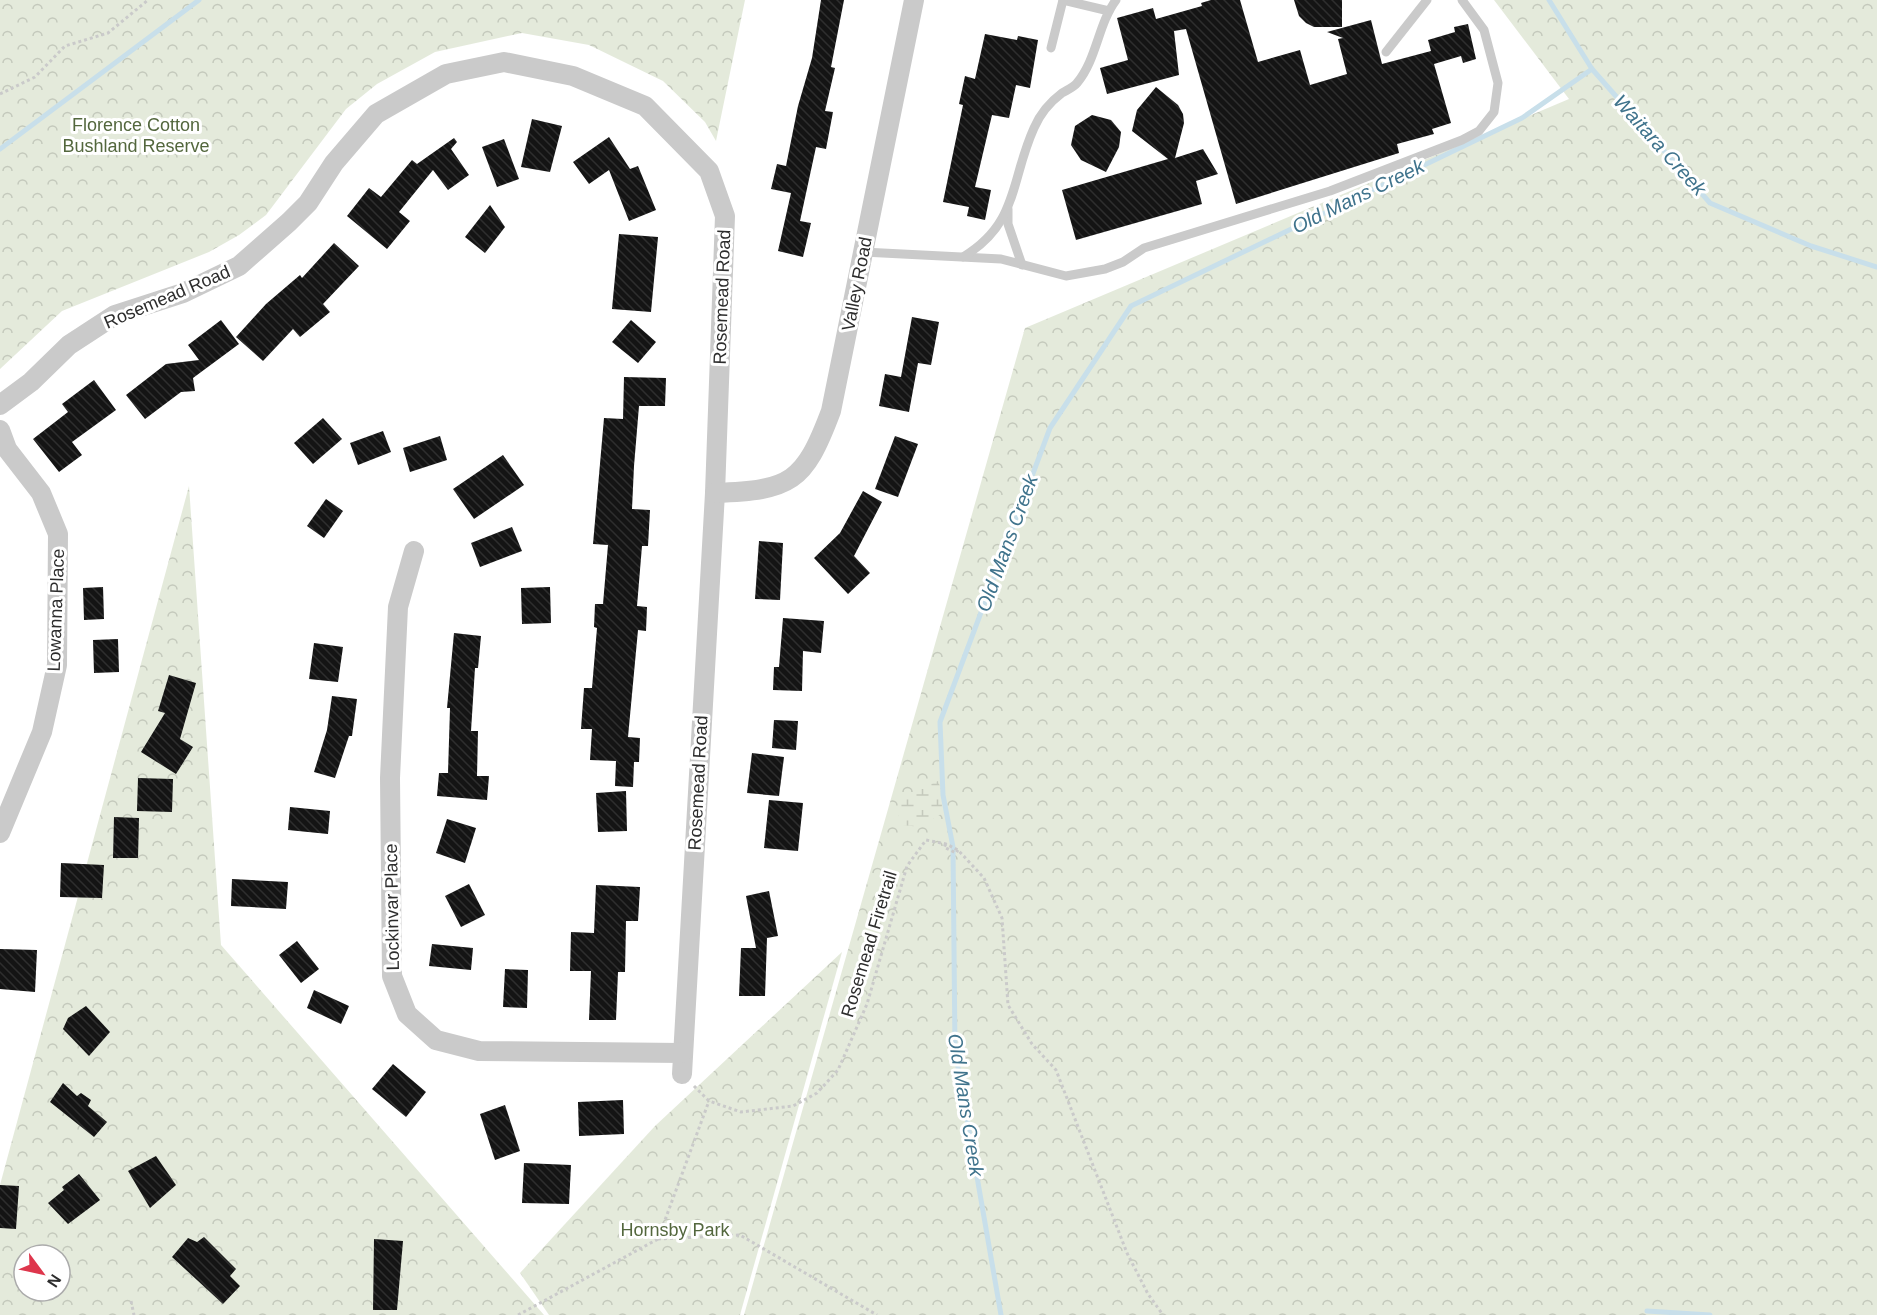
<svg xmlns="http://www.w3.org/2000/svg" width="1877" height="1315" font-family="Helvetica,sans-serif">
<defs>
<pattern id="forest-crowns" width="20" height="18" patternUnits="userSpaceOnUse" patternTransform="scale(1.5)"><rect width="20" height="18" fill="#e4eadb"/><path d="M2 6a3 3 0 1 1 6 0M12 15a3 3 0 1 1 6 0" fill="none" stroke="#c4c9bc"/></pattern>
<pattern id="wetland-marsh" width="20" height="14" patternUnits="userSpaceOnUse" patternTransform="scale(1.5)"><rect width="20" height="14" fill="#e4eadb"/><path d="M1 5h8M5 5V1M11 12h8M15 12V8" fill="none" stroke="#c4c9bc"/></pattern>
<pattern id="building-back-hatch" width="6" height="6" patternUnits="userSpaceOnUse" patternTransform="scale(1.5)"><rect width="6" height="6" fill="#141414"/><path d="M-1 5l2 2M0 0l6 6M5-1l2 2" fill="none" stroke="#2e2e2e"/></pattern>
</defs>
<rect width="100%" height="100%" fill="#fff"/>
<g fill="url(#forest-crowns)" fill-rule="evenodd">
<polygon points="0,0 745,0 716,141 705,122 663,81 589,45 522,33 435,52 377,84 346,109 266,215 239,235 209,252 62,311 0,369"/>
<polygon points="1494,0 1877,0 1877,1315 744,1315 1025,328 1569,99"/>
<path d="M189,486l32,459 323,370h-544v-130zM24,1255h36v36h-36z"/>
<polygon points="842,952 740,1315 549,1315 520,1273 655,1126"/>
</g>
<polygon fill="url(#wetland-marsh)" points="938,781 943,795 941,814 921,827 902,825 896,808 906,795"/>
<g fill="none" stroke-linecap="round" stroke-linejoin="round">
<g stroke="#c8dfea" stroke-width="5">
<polyline points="1549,0 1592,69 1710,203 1811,246 1877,267"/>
<polyline points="0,149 199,0"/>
<polyline points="1647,1311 1710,1315"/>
<polyline points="1001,1315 955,1050 953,847 943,795 940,722 1050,428 1131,306 1522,118 1592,69"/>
</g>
</g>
<g fill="url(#building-back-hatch)">
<polygon points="821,0 844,0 831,67 835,68 825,111 833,112 826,149 816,147 800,221 811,223 803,257 778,251 791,193 771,189 777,164 786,166 798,106 812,58"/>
<polygon points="1211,0 1240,0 1258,62 1300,50 1310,85 1347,74 1338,39 1343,38 1327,32 1371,20 1382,64 1431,51 1428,40 1455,32 1454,27 1468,24 1476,59 1463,63 1461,56 1434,64 1451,123 1432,129 1434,134 1397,144 1399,153 1236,204 1186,29 1174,31 1179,75 1107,94 1100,68 1128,60 1117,18 1153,8 1156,19 1202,6 1201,3"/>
<polygon points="1294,0 1342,0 1342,27 1314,27 1306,23 1299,16"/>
<polygon points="985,34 1017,40 1018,36 1038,40 1030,88 1016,85 1009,118 992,115 975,187 991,190 985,220 967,216 969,207 943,202 963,105 959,104 965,76 975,79"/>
<polygon points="1156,87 1178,105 1183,114 1184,123 1175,158 1203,149 1218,174 1196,181 1202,204 1076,240 1062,190 1168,159 1132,131 1137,110"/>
<polygon points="1092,115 1111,120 1121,132 1119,147 1106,172 1081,160 1071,145 1075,126"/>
<polygon points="532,119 562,126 550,172 521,167"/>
<polygon points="609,137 630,169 638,166 656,210 629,221 609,170 589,184 573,162"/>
<polygon points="454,138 457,142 451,149 469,175 448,190 433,170 399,212 410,221 387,249 347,216 369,188 381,197 412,160 417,164"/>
<polygon points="504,139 519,179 497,187 482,147"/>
<polygon points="490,205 505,227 485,253 465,237"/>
<polygon points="619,234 658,237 651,312 612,309"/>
<polygon points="334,243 359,266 323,304 330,312 300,337 293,329 263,361 236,337 266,304 300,275 302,278"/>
<polygon points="912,317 939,322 931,365 918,363 909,412 879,406 885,374 901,377"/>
<polygon points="221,320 239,344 193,378 195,391 181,392 145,419 126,395 166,364 199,360 188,345"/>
<polygon points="631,320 656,342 638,363 612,342"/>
<polygon points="624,377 666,378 665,406 639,406 634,466 632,509 650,510 648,546 642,546 637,606 647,607 646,631 638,630 628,737 640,738 639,762 634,762 633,787 615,786 616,761 590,760 592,729 581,729 584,688 592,688 597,628 594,627 595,604 603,604 608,545 593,544 604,418 623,419"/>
<polygon points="94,380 116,410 72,442 82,455 59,472 33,439 68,412 62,404"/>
<polygon points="323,418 342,439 313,464 294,443"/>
<polygon points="383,431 391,452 358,465 350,443"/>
<polygon points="440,436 447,460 410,472 403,448"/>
<polygon points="895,436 918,444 898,497 875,489"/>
<polygon points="503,455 524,485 474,519 453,489"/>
<polygon points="863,491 882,502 854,556 870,573 848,594 814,558 840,533"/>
<polygon points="326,499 343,511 324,538 307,526"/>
<polygon points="512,527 522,551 480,567 471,543"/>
<polygon points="759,541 783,543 780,600 755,599"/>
<polygon points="103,587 104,619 84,620 83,588"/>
<polygon points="550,587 551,623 522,624 521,588"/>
<polygon points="783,618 824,621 821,653 803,651 802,691 773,690 774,667 779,667"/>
<polygon points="454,633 481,636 478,668 475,668 471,731 478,731 477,776 489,776 487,800 437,796 439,773 448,773 450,708 447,708"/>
<polygon points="118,639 119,672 94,673 93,640"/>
<polygon points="314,643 343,647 338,682 309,679"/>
<polygon points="169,675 196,683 180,739 193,747 176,774 141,752 165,713 158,711"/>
<polygon points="332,696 357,699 352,736 349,736 335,778 314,772 327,730"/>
<polygon points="774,720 798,721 796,750 772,748"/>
<polygon points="752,753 784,757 779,796 747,793"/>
<polygon points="138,778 173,779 172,812 137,811"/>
<polygon points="626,791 627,831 598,832 596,793"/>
<polygon points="769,800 803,803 798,851 764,848"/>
<polygon points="290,807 330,811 328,834 288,830"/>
<polygon points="114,817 139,818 138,858 113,858"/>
<polygon points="447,819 476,828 465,863 436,853"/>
<polygon points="61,863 104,865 102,898 60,897"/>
<polygon points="232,879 288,882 286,909 231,906"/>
<polygon points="469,884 485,915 461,927 445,896"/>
<polygon points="596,885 640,887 638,921 626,921 625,972 618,972 616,1020 589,1020 591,971 570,971 571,932 594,933"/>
<polygon points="769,891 778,936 767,938 765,996 739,996 741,948 756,948 746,896"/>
<polygon points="297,941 319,969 301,983 279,955"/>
<polygon points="432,944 473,948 471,970 429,966"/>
<polygon points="0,949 37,950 35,992 0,989"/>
<polygon points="505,969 528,970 527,1008 503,1007"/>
<polygon points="314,990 349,1006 341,1024 307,1008"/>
<polygon points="86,1006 110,1032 89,1056 63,1029 68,1018"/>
<polygon points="393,1064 426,1092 406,1117 372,1089"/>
<polygon points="63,1083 77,1096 81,1093 91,1100 88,1106 107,1122 94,1137 50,1102"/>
<polygon points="623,1100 624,1134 579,1136 578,1102"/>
<polygon points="505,1105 520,1151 495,1160 480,1114"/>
<polygon points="156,1156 176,1185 150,1208 128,1171"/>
<polygon points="524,1163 571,1165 569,1204 522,1203"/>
<polygon points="79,1174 100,1200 68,1224 48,1203 64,1190 62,1187"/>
<polygon points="0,1185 19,1186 16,1229 0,1228"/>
<polygon points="204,1237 236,1269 230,1276 240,1286 223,1304 172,1257 188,1238 197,1242"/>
<polygon points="374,1239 403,1241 397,1310 373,1310"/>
</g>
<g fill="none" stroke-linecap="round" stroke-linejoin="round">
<g stroke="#cacaca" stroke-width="3" stroke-dasharray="3 3" stroke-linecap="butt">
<polyline points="0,94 35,77 65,46 108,33 148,0"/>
<polyline points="946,844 944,847 956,853 958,850"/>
<polyline points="694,1086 709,1101 741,1112 793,1106 817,1093 838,1070 867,1004 907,866 926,840 946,844 958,850 984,878 1002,918 1008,1005 1032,1044 1056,1070 1127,1253 1148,1294 1163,1315"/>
<polyline points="658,1239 740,1235 877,1315"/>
<polyline points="131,1301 134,1315"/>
<polyline points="518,1315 658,1239 709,1101"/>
</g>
<g stroke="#cacaca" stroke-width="9">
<polyline points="1063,0 1109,11"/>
<polyline points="1051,48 1063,0"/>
<polyline points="1386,52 1427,0"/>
<polyline points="1008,209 1008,224 1022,265"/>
<polyline points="863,252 1001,259 1066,276 1105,269 1123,262 1144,248 1330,191 1462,140 1479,131 1494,112 1498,83 1484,30 1462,0"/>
<path d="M963,257c56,-34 47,-76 71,-129 6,-14 16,-26 28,-35 5,-3 12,-6 15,-10 20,-24 21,-59 39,-83"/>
</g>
<g stroke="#cacaca" stroke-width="20">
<polyline points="0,405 31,382 69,345 115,315 183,293 239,266 289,222 308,203 334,163 376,114 446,74 504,62 573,76 645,106 709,171 725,216 715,493 682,1074"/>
<polyline points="0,430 7,449 41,493 58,534 57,665 42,732 0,833"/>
<path d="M715,493c76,-3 89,-10 116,-82l83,-411"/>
<polyline points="414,551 398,607 390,778 392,976 407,1014 436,1040 479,1051 682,1053"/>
</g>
</g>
<g text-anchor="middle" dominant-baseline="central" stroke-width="6" stroke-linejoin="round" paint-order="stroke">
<g font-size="18" fill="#53673d" stroke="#fff">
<text x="136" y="125">Florence Cotton<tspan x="136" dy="21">Bushland Reserve</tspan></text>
<text x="675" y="1230">Hornsby Park</text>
</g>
<g font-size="18" fill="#2d2d2d" stroke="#fff">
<text transform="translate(857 284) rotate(-79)">Valley Road</text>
<text transform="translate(167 297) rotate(-23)">Rosemead Road</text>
<text transform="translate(722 297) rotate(-88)">Rosemead Road</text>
<text transform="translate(56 610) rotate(-88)">Lowanna Place</text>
<text transform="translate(698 783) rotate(-87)">Rosemead Road</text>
<text transform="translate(392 907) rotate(-91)">Lockinvar Place</text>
<text transform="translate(869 944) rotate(-73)">Rosemead Firetrail</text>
</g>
<g font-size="20" font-style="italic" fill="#3f738c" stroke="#fff">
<text transform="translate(1660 145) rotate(48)">Waitara Creek</text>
<text transform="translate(1358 196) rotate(-26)">Old Mans Creek</text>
<text transform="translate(1007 543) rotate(-70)">Old Mans Creek</text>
<text transform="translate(966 1105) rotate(81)">Old Mans Creek</text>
</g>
</g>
<g transform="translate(42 1273) rotate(123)"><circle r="28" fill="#ffffff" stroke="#ababab" stroke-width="1.5"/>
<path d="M0-4.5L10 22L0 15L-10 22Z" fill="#de364c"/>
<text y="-9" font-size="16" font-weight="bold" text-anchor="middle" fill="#2d2d2d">N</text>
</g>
</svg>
